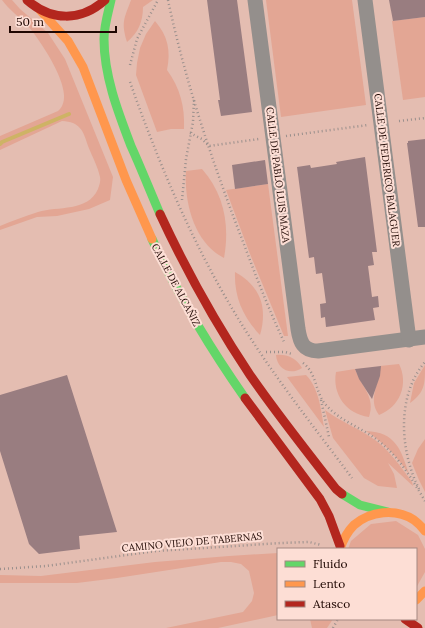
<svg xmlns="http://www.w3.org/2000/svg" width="425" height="628" font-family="Lora,serif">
<rect width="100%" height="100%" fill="#e4bdb1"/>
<g fill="#e3a694">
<path d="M2,0h10l8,9 28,24 17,26 48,118 -3,23 -21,9 -32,7 -20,1 -37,13v-4c12,-5 25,-10 38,-14 20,-6 50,0 60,-23 1,-3 3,-8 2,-12 -2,-10 -8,-21 -12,-31 -5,-16 -8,-24 -26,-25l-62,29v-14l58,-25c2,-2 3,-3 4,-5 11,-18 -22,-66 -34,-80 -8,-9 -19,-16 -26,-26z"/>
<path d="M131,0h22l-10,7c0,15 -5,26 -16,35 -6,-20 -3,-23 4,-42z"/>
<polygon points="266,0 352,0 366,105 281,117"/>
<polygon points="425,17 425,97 403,100 392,21"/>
<path d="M155,21c13,15 16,30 12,49 13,18 18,36 17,59h-13l-14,3 -21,-57 1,-12 3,-15 6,-14z"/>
<path d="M202,169c22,25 28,56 22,89 -30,-15 -40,-56 -38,-87z"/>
<polygon points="268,184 288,336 284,336 250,254 226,190"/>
<path d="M235,272c25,14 33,35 25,63 -17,-18 -26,-38 -25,-63z"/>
<path d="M276,355c11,-1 20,3 26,13 -12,8 -25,1 -26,-13z"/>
<path d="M399,364c10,20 1,43 -20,51 -12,-17 1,-31 1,-49z"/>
<path d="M425,365c0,19 0,27 -15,38l4,-20z"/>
<path d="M355,369c6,17 21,28 14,48 -23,-3 -37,-23 -33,-45z"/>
<path d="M306,375c13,13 15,35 18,52l-37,-50z"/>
<path d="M325,410c16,12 35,19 50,30 15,11 26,27 37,42l1,4 -25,-23 6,11 3,14 -19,-2 -14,-8 -31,-40z"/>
<path d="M366,431c30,1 35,19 43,43 -12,-18 -25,-31 -43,-43z"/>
<polygon points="425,439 425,492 419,480 412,463 418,449"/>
<polygon points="396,521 418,535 425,549 425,572 416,588 416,549 348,549 351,541 371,524"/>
<polygon points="278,553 278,615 218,628 166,628 243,612 252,601 254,593 249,571 241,564 231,562 221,562 117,578 77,583 0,583 0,575 41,576 155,562 229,556"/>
<polygon points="310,619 333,619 327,628 312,628"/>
</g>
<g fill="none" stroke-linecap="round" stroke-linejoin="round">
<polyline stroke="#ceb365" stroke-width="4" points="0,144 2,142 69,114"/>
</g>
<g fill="#997d80">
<polygon points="207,0 237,0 252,112 221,116 218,100 220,100"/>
<polygon points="389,0 425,0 425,17 393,21"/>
<polygon points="425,139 425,227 418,227 407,143 408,143 408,141"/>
<polygon points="365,157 377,252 372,252 374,265 368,266 372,297 378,296 379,307 373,308 375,320 326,327 325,317 321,318 320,304 326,303 322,273 316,274 314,257 309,258 297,167 310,165 311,168 337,164 336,162"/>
<polygon points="265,160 268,184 235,189 232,165"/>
<polygon points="381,366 380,376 372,399 359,379 355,369"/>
<polygon points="67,375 117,532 79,536 80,549 39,554 29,544 0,451 0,395"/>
</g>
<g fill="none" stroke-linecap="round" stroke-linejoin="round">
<g stroke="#998f8c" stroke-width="2.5" stroke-dasharray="1 3" stroke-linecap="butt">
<path d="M168,0c17,80 43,158 72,234 14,37 28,74 45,110"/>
<polyline points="130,65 137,39 158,0"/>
<path d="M130,82c28,79 60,156 103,228 35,59 78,113 119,168"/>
<polyline points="399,121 425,118"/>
<polyline points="190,133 202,139 209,146 259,139"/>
<polyline points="286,136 368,125"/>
<polyline points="182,200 186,159 193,122 194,99"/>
<polyline points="266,352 285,352 292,354"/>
<path d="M303,363c14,10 12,30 23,42 14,16 34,22 50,34 22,16 36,40 49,62"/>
<polyline points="321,400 329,437"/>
<path d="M419,489c-19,-38 -23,-93 6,-127"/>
<polyline points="0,569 46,566 156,551 281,543 309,542 321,545"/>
<polyline points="333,628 338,619"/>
</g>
<g stroke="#948f8c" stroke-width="15">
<path d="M255,0l43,329c2,13 5,22 20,22l107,-14"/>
<polyline points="365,0 409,340"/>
</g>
<g stroke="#63d668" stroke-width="9">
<path d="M111,0c-3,13 -7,26 -7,39 0,37 14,73 27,107 10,22 19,45 29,68"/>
<path d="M152,239c26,56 58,109 93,159"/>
<polyline points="342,494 360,505 388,512"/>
</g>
<g stroke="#ff974d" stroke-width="9">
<polyline points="40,10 68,41 83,67 126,180 152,239"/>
<path d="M340,549c3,-9 7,-17 14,-24 16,-14 42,-17 60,-5 4,3 8,7 11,11"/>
<polyline points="416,600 425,591"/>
</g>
<g stroke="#b3261e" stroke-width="9">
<path d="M27,0c24,21 54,22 78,0"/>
<path d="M160,214c26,56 56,110 90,161 27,39 57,77 86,114l6,5"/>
<polyline points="245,398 320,499 329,516 340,546"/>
<polyline points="405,619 418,628"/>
</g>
</g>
<g text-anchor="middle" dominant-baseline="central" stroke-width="4" stroke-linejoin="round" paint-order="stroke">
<g font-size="10" fill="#1f0702" stroke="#fdded5">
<text transform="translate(387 170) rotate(83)">CALLE DE FEDERICO BALAGUER</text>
<text transform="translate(278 175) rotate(83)">CALLE DE PABLO LUIS MAZA</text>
<text transform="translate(176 285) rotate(62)">CALLE DE ALCAÑIZ</text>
<text transform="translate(192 542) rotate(-5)">CAMINO VIEJO DE TABERNAS</text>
</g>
</g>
<rect x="277" y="548" width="140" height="72" fill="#fdded5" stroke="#a48881"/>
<rect x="285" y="561" width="20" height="6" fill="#63d668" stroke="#a48881"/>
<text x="313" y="568" font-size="12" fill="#1f0702">Fluido</text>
<rect x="285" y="581" width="20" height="6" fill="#ff974d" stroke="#a48881"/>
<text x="313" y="588" font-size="12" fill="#1f0702">Lento</text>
<rect x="285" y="601" width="20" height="6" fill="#b3261e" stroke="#a48881"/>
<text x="313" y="608" font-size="12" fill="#1f0702">Atasco</text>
<path d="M10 26v6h106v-6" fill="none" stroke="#1f0702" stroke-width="2"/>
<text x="16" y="26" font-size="12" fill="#1f0702" stroke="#fdded5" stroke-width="3" paint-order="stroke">50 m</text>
</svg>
